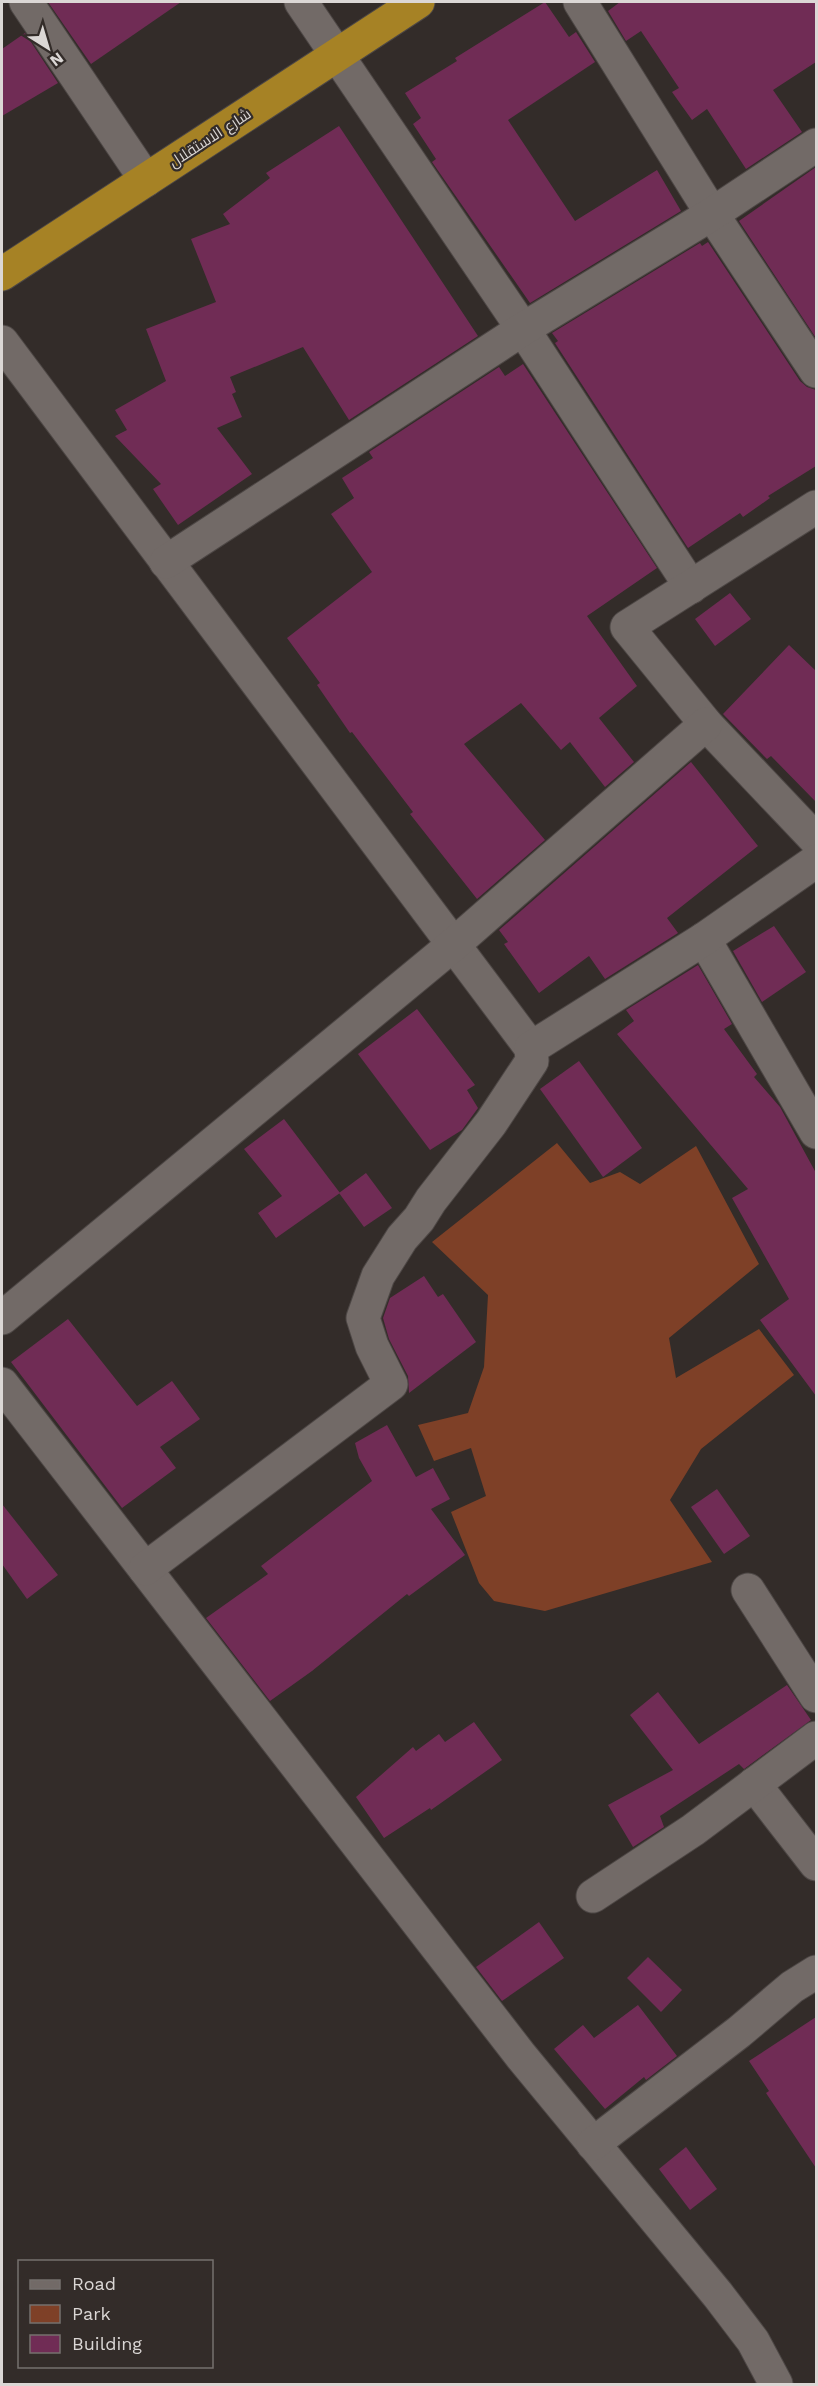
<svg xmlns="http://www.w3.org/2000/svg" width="818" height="2386" font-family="'Work Sans',Cairo,sans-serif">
<rect width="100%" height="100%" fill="#332c29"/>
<polygon fill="#7e4027" points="557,1143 590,1183 620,1172 640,1184 696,1146 759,1264 669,1338 676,1378 759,1329 794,1375 701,1449 670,1500 712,1562 545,1611 494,1601 479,1583 451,1512 486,1496 471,1448 434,1461 418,1425 468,1413 484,1367 488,1295 432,1242"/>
<g fill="#702c55">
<polygon points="48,2 181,2 91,64"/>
<polygon points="545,2 569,37 576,32 595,62 508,120 575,221 657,170 681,211 530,303 432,162 436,159 413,124 421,118 405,93 457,61 455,58"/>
<polygon points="620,2 816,2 816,62 773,90 802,132 746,169 707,109 692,120 672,92 679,88 641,31 626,41 608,11"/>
<polygon points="25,33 58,83 2,116 2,49"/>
<polygon points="339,126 478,336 349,420 303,347 230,377 236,392 232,394 242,417 217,428 252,474 178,525 153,489 161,484 115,436 127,430 115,410 166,381 146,329 216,302 191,239 230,224 223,214 270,178 266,173"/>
<polygon points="816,167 816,338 739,221"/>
<polygon points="708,242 800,381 807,387 816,390 816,466 768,496 770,498 743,517 740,513 688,548 555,343 558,341 552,333 700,243 702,246"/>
<polygon points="523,364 657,568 587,616 637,686 599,718 634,762 605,787 570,742 561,750 521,703 464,744 545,840 477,899 410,814 413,812 352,732 350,733 317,685 320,683 287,638 372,572 331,514 354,498 342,478 373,458 369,452 499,367 505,376"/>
<polygon points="730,593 751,619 715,646 695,619"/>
<polygon points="789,645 816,671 816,802 771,756 767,759 723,714"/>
<polygon points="691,762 758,846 667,918 678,933 605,979 589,956 539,993 504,944 508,942 499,930"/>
<polygon points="774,926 806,972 762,1002 733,951"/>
<polygon points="698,965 732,1024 724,1029 757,1074 754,1077 780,1107 816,1173 816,1396 760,1320 789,1299 732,1198 748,1189 617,1034 634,1021 626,1010"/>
<polygon points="417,1009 475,1085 467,1090 478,1108 462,1130 430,1150 358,1054"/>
<polygon points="579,1061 642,1148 603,1177 540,1089"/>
<polygon points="284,1119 340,1193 276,1238 258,1213 282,1196 244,1149"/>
<polygon points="366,1173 392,1208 364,1227 339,1193"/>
<polygon points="424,1276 438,1297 443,1294 476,1342 409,1393 408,1376 389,1339 383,1318 390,1298"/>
<polygon points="68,1319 137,1406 172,1381 200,1419 160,1447 176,1468 122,1508 11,1362"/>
<polygon points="387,1425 416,1477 433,1468 450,1499 431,1509 465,1555 409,1596 407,1594 312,1671 270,1701 206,1618 268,1574 261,1566 372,1481 359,1458 355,1443"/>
<polygon points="717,1489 750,1536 724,1554 691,1507"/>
<polygon points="2,1504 58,1575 27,1599 2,1564"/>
<polygon points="787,1685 811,1720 744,1769 739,1764 660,1816 664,1827 633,1847 608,1805 673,1770 630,1715 658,1692 699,1744"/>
<polygon points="474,1722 502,1760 431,1810 430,1808 384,1838 356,1797 413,1747 416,1751 439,1734 445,1742"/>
<polygon points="539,1922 564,1958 502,2001 476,1967"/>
<polygon points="648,1957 682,1990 661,2012 627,1978"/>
<polygon points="638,2005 677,2056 646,2080 644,2077 605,2109 554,2049 583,2025 594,2038"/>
<polygon points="816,2017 816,2168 766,2093 769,2091 749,2061"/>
<polygon points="686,2147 717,2189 690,2210 659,2169"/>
</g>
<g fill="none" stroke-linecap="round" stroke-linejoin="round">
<g stroke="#4d4745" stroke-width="35">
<g id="minor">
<polyline points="26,2 146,180"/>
<polyline points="301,2 523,329 691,587"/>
<polyline points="580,2 712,214 816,371"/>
<polyline points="2,342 531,1048"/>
<polyline points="816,507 627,627 706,724 816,840"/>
<polyline points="166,562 523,329 712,214 816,145"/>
<polyline points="704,939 816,1132"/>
<polyline points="2,1318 453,945 706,724"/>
<polyline points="2,1384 521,2056 718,2295 753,2341 776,2384"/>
<polyline points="145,1569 391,1384 372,1346 363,1318 378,1276 402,1238 419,1219 431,1200 491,1123 532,1061 531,1048 704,939 816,861"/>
<polyline points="748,1590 816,1696"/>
<polyline points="754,1784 816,1864"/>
<polyline points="593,1896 693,1830 816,1738"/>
<polyline points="593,2144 739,2032 792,1987 816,1972"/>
</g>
</g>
<g stroke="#4d4745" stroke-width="35">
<polyline id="highway" points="2,274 418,2"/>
</g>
<use href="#minor" stroke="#726a67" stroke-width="33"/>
<use href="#highway" stroke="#a68225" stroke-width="33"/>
</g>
<g text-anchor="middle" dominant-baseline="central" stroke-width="4.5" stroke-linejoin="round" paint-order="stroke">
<g font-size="15" fill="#dbd7d5" stroke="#332c29">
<text transform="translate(210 138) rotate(-33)">شارع الاستقلال</text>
</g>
</g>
<rect width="818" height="2386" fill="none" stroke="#dbd7d5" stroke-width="6"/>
<rect x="18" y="2260" width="195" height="108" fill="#332c29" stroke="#76706e" stroke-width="1.5"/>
<rect x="30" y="2280" width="30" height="9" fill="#726a67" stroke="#76706e" stroke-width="1.5"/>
<text x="72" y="2290" font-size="18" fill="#dbd7d5">Road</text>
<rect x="30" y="2305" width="30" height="18" fill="#7e4027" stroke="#76706e" stroke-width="1.5"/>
<text x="72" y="2320" font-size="18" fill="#dbd7d5">Park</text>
<rect x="30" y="2335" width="30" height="18" fill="#702c55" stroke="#76706e" stroke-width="1.5"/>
<text x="72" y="2350" font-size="18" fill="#dbd7d5">Building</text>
<g transform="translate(48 48) rotate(143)" stroke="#332c29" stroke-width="4.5" paint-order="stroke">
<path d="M0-4.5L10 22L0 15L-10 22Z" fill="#dbd7d5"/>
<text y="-9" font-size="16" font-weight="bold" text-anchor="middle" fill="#dbd7d5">N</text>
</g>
</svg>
